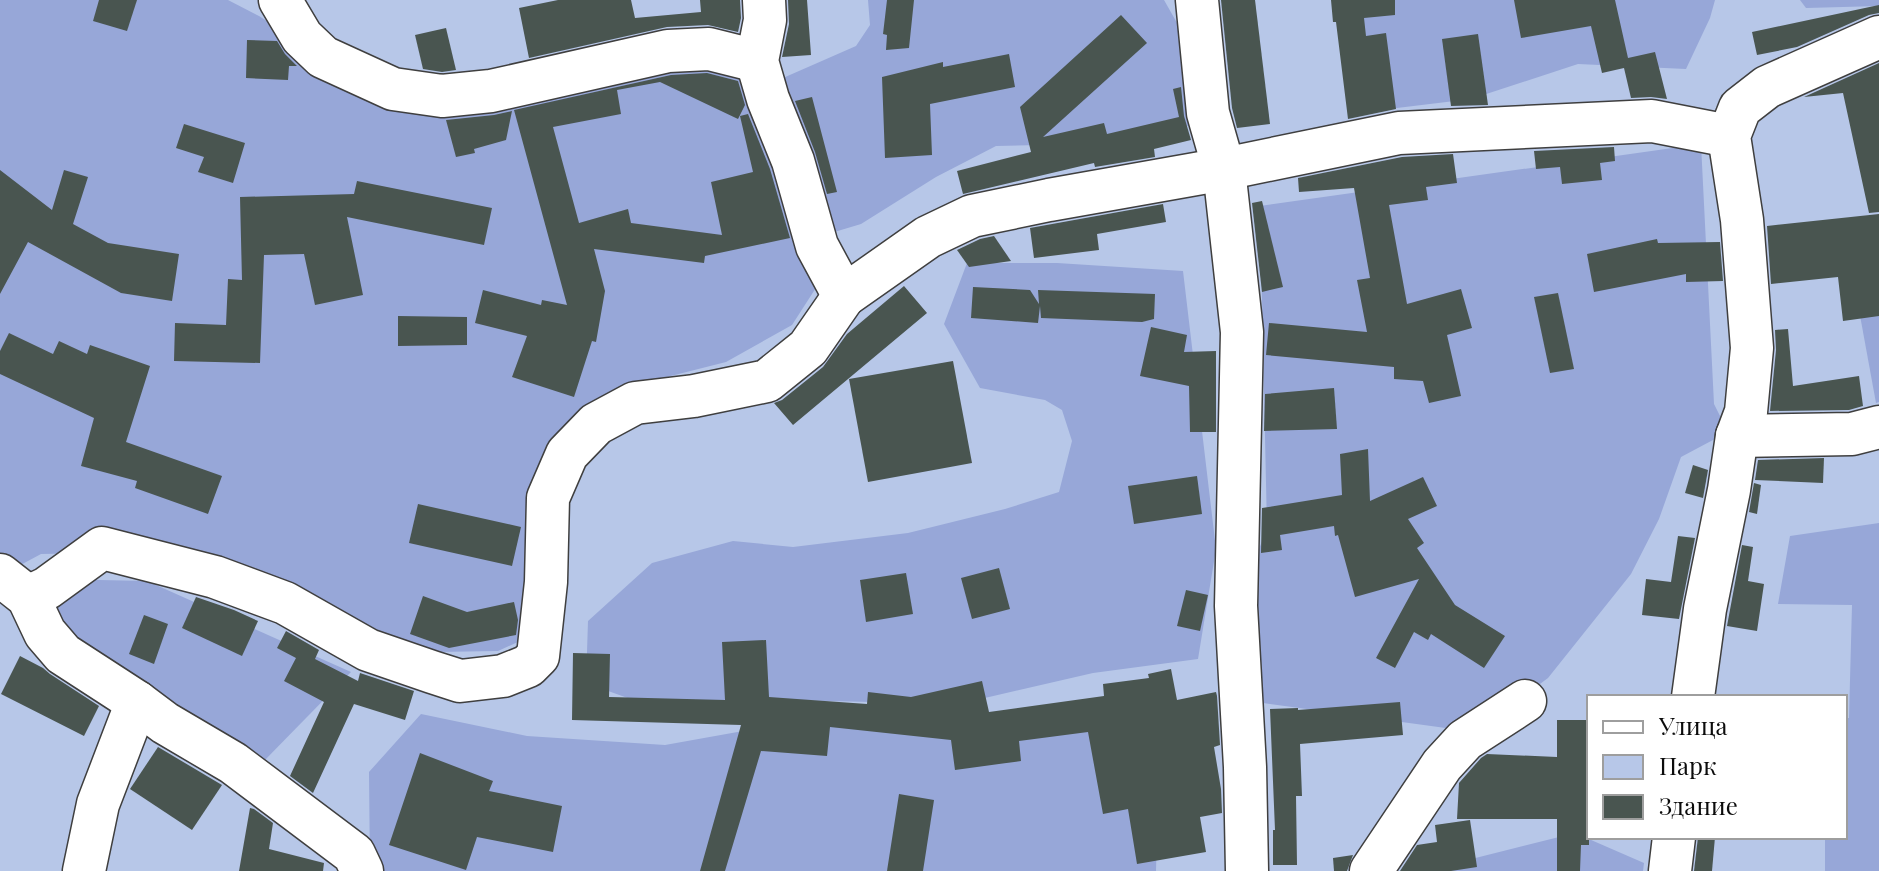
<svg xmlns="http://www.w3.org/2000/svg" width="1879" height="871" font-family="'Playfair Display',serif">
<rect width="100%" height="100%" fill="#ecffff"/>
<path fill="#b7c7e8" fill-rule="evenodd" d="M0,0h1879v871h-1879zM1589,697h256v140h-256z"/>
<g fill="#97a7d8">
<polygon points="0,0 228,0 259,16 323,57 410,90 641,48 767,85 856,46 870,25 868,0 1164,0 1185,37 1192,125 1088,144 996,146 936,177 861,224 821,236 821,280 792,325 726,362 647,382 578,410 550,448 531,636 498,651 436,652 95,553 41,554 0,576"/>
<polygon points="1345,0 1715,0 1710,18 1686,69 1578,64 1471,99 1364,112"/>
<polygon points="1800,0 1879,0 1879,6 1806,8"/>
<polygon points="1701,144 1714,404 1728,432 1681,457 1659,519 1631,574 1548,678 1475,732 1241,700 1236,606 1267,529 1260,206"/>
<polygon points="967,263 1057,263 1183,271 1216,549 1198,659 1093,673 959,704 745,699 661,710 586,683 588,621 652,563 733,541 793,547 908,533 1005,509 1059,492 1072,441 1062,410 1045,400 980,388 944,324"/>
<polygon points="1879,295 1879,402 1876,403 1857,299"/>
<polygon points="1879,523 1879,871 1825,871 1825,837 1845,837 1845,718 1849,718 1852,605 1778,604 1790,536"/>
<polygon points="51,579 147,581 351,672 263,762 45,626"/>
<polygon points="421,714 527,736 665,745 804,720 1099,725 1157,832 1156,871 370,871 369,772"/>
<polygon points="1575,833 1644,863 1643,871 1424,871"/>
</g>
<g fill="#495550">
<polygon points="99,0 137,0 127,31 93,21"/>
<polygon points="558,0 631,0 635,18 701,12 700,0 740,0 741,18 738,32 708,25 667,27 529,58 519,8"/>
<polygon points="788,0 807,0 811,55 782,57 789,24"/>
<polygon points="887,0 914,0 909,48 886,50 887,35 883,34"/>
<polygon points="1221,0 1255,0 1270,124 1237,128 1232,108"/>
<polygon points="1331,0 1395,0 1395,15 1364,18 1366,36 1386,33 1396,109 1348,119 1336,22 1333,22"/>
<polygon points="1514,0 1615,0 1628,58 1655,52 1667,99 1651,97 1631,98 1624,68 1602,73 1591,26 1521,38"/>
<polygon points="1879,5 1879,13 1869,15 1797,47 1757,55 1752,32"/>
<polygon points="1121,15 1147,43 1043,137 1104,123 1107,134 1179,117 1173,89 1181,87 1184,116 1191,140 1154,149 1155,157 1095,167 1094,163 963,194 957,171 1031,152 1020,107"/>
<polygon points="446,28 456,70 442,72 423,69 415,35"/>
<polygon points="1478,34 1488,105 1451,106 1442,39"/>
<polygon points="247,40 277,41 285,54 297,66 289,66 288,80 246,78"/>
<polygon points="1009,54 1015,87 930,104 932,155 885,158 882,77 943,62 943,67"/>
<polygon points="1879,63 1879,212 1869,213 1843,93 1804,97"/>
<polygon points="707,73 738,81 745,105 738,119 660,82 617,90 621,114 553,127 579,223 628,209 631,223 722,235 711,182 753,172 740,116 748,114 770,169 790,238 705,256 704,263 594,249 605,291 596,342 592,341 574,397 512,377 527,336 475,323 483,290 541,305 542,300 567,305 514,110 671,75"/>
<polygon points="812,97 837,192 827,194 815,152 795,101"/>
<polygon points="512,111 506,140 474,149 475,153 456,157 446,120 494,115"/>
<polygon points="184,124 245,143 233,183 198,172 204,157 176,148"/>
<polygon points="1614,147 1615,161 1600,163 1602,180 1562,184 1560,167 1536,169 1534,151"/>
<polygon points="1453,154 1457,183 1426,187 1428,200 1389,205 1407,304 1461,289 1472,328 1447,335 1461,396 1429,403 1423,381 1394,379 1394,367 1266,355 1269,323 1367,332 1357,280 1370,278 1354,188 1299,192 1298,178 1402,157"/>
<polygon points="0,170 52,210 64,170 88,177 73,224 108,243 179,254 172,301 121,293 28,242 0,294"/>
<polygon points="357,181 492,208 484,245 347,217 363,295 315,305 304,254 264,255 260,363 174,361 175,323 226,325 228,279 242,280 240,197 354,194"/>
<polygon points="1262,201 1283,287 1262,292 1252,203"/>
<polygon points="1163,204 1166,222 1097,234 1099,250 1034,258 1030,228"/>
<polygon points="1879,214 1879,316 1843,321 1838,277 1771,284 1767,226"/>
<polygon points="994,236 1011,261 969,267 957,250 980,239"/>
<polygon points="1657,239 1658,243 1720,242 1723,281 1686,282 1686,274 1594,292 1587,254"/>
<polygon points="904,286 927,313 793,425 774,403 782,400 823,367 847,334"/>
<polygon points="973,287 1030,290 1039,304 1038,290 1155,294 1154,319 1142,322 1041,318 1040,306 1038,323 971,318"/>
<polygon points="1558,293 1574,369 1550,373 1534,297"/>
<polygon points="398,316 467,317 467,345 398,346"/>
<polygon points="1151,327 1187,335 1184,352 1216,351 1216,432 1190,432 1189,386 1140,376"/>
<polygon points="1788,329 1793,386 1859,376 1863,406 1849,410 1770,411 1776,350 1775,330"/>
<polygon points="9,333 53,354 59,341 87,354 90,345 150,366 126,442 222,476 208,514 135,488 137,481 81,466 94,418 0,374 0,351"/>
<polygon points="953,361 972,463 868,482 849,379"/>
<polygon points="1334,388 1337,429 1264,431 1265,394"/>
<polygon points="1368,449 1370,501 1423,477 1437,506 1408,519 1424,543 1417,548 1455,605 1505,636 1484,668 1431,634 1428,640 1414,632 1395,668 1376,658 1419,579 1355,597 1338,535 1335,536 1334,526 1280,535 1282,550 1261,553 1262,508 1342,495 1340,454"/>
<polygon points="1824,458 1823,483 1755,480 1758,460"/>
<polygon points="1693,465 1708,470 1703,498 1685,493"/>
<polygon points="1197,476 1202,514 1134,524 1128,486"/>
<polygon points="1754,483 1761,485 1757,514 1749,512"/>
<polygon points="418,504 521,527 512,566 409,543"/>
<polygon points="1678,536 1695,538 1679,619 1642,615 1646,579 1671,582"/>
<polygon points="1742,545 1753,547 1748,581 1764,584 1757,631 1727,626"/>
<polygon points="999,568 1010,609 972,619 961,578"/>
<polygon points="906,573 913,614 866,622 860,580"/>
<polygon points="1186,590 1208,595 1200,631 1177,626"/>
<polygon points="423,596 467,612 514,602 518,620 516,635 449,648 410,634"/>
<polygon points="196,597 234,610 258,621 242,656 182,628"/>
<polygon points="144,615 168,624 154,664 129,654"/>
<polygon points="286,631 319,650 315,659 358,681 360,673 414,691 405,720 354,704 313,793 290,776 324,702 284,681 296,658 277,648"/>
<polygon points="766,640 769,697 867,704 868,692 911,697 982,681 989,712 1104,696 1103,684 1149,678 1148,674 1171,669 1177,700 1216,692 1217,696 1220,745 1214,747 1221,789 1222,813 1200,817 1206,852 1137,864 1128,809 1103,814 1088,732 1019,741 1021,761 955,770 951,740 830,727 827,756 761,751 725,871 700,871 741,725 572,720 573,653 610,654 609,697 725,700 722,642"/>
<polygon points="20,656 43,668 50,674 99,706 84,736 1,694"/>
<polygon points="1400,702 1403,735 1300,744 1302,796 1296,796 1297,865 1273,865 1273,830 1275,830 1270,709 1298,708 1298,710"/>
<polygon points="1557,720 1589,720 1589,845 1581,845 1580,871 1557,871 1557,819 1457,819 1459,783 1481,758 1487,754 1557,757"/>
<polygon points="158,747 222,785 192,830 130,789"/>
<polygon points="420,753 493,781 489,791 562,806 553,852 477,837 466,870 389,845"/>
<polygon points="899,794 934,800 923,871 887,871"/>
<polygon points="250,808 254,809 273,823 269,849 324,863 323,871 239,871"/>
<polygon points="1470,820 1477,867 1451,871 1400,871 1417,845 1437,842 1435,825"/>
<polygon points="1698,837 1715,837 1712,871 1694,871"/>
<polygon points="1353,855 1347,871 1334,871 1333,858"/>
</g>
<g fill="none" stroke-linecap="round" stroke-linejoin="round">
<g stroke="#3f3f3f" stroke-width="45">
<g id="minor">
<polyline points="280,0 302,37 323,57 393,89 442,96 491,91 668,51 709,49 757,61"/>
<polyline points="764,0 765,20 757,61 768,99 793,161 817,246 844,296 928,237 972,216 1049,200 1224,169 1399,133 1652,121 1729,136"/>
<polyline points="1197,0 1208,113 1224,169 1242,332 1236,606 1245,767 1247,871"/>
<polyline points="1737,436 1852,434 1879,427"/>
<polyline points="0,575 28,597 45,633 63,654 137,702 165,723 233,763 354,854 362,871"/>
<polyline points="28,597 47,588 102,548 215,577 285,603 368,650 432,672 460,681 503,676 528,666 538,656 546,582 548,498 567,454 596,424 635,403 694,396 767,381 808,348 844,296"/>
<polyline points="1693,697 1705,609 1729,490 1737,436 1746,412 1752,348 1742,220 1729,136 1740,108 1767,87 1879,37"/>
<polyline points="84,871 98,804 137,702"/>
<polyline points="1371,871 1442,765 1465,740 1525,701"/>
<polyline points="1670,871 1674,837"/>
</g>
</g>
<use href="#minor" stroke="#fff" stroke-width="42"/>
</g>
<rect x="1587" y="695" width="260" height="144" fill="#ffffff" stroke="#9e9e9e" stroke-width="2"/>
<rect x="1603" y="721" width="40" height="12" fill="#ffffff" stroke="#9e9e9e" stroke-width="2"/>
<text x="1659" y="735" font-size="24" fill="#0c0c0c">Улица</text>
<rect x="1603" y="755" width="40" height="24" fill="#b7c7e8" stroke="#9e9e9e" stroke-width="2"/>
<text x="1659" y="775" font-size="24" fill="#0c0c0c">Парк</text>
<rect x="1603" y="795" width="40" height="24" fill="#495550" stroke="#9e9e9e" stroke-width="2"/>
<text x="1659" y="815" font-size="24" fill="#0c0c0c">Здание</text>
</svg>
